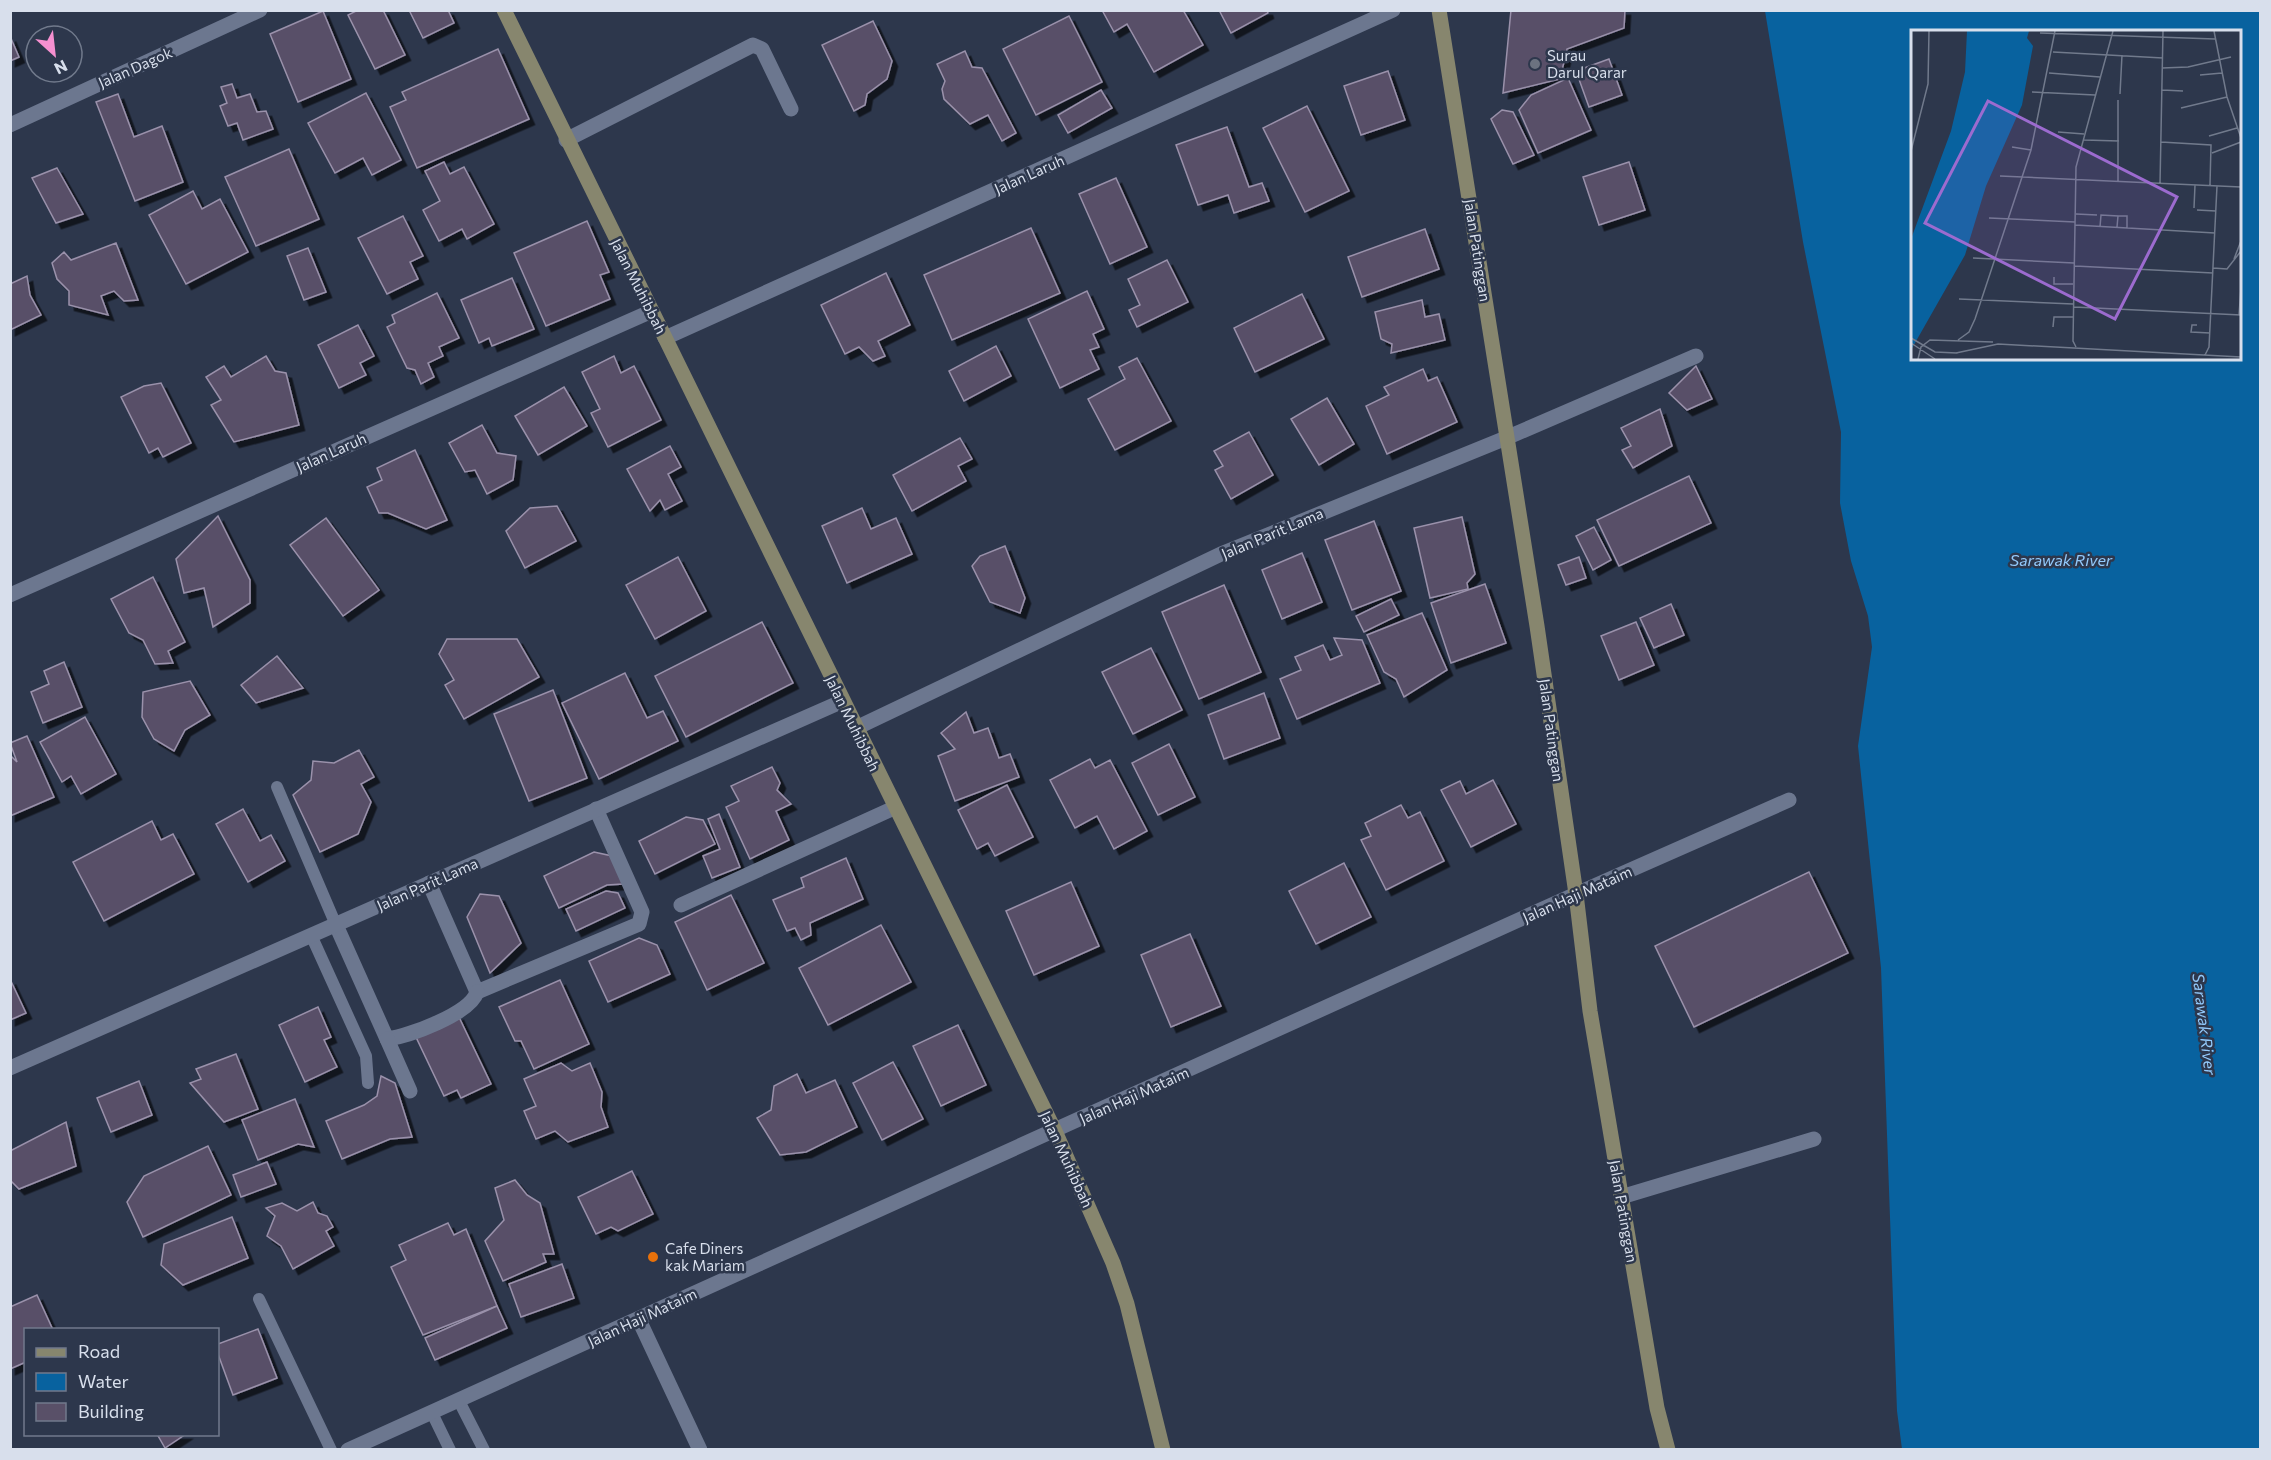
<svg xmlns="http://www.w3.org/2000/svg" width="2271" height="1460" font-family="Commissioner,sans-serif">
<defs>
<filter id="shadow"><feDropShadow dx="5.5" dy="5.5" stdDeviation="0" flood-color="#0009"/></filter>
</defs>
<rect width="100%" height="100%" fill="#2d374c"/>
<path fill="#08629f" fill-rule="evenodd" d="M1765,11h495v1438h-358l-5,-38 -16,-443 -23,-222 14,-99 -4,-31 -17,-55 -11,-58 1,-71 -38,-190zM1912,32h328v326h-328z"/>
<g fill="#595068" stroke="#9a91ab" stroke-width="1.5" filter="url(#shadow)">
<polygon points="358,10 383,10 405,55 375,69 348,15"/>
<polygon points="409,10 448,10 454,23 423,38"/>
<polygon points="1102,10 1183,10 1203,45 1154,72 1127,24 1114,32"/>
<polygon points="1219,10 1267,10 1268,13 1231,33"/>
<polygon points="1511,10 1625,10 1624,28 1567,49 1560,79 1503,93"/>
<polygon points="323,11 351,79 298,102 270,34"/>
<polygon points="1069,16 1102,82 1036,115 1003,49"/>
<polygon points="873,21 892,61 887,79 867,94 865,105 854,111 822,45"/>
<polygon points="10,36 19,57 10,61"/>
<polygon points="498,49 529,119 417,168 390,107 406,100 402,92"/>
<polygon points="965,51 972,67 982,68 1016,133 1002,141 988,115 970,124 944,99 942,89 945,81 937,64"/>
<polygon points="1609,59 1622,95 1589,107 1576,71"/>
<polygon points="1388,71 1405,120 1361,135 1344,86"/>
<polygon points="1568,78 1591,130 1538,153 1519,110 1531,95"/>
<polygon points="232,84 237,98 250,94 257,112 266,111 273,129 243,140 237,123 228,126 220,106 227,103 221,87"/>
<polygon points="1101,90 1112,108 1068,133 1058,115"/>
<polygon points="366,93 401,160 372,175 363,158 335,173 308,123"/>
<polygon points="118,94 134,137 162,126 183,182 135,201 96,102"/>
<polygon points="1307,106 1349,191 1305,212 1263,128"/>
<polygon points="1502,110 1513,112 1534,155 1513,164 1491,119"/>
<polygon points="1227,127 1249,187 1262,183 1269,201 1234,213 1228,195 1198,205 1176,145"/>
<polygon points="289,149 319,219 256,246 225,177"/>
<polygon points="444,162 450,174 464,167 494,224 467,239 462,229 439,241 423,210 440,201 425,171"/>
<polygon points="1629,162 1645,210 1599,225 1583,177"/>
<polygon points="57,168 83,214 56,223 32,178"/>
<polygon points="1116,178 1147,247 1110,264 1079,194"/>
<polygon points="193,191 202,209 220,199 248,252 186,284 149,215"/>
<polygon points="403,216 423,256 410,262 418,279 387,294 358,238"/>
<polygon points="587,221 609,272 600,275 610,299 546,326 514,253"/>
<polygon points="1031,228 1060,293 952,340 924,275"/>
<polygon points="1425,229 1439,269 1362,297 1348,257"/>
<polygon points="116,243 138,300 124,301 114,291 101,296 108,315 69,305 69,291 57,279 52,263 64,252 71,260"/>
<polygon points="308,248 326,292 304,300 287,256"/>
<polygon points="1167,260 1188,302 1137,327 1129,310 1140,305 1128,279"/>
<polygon points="886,273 910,325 878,341 885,356 873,361 859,347 845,354 821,305"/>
<polygon points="27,276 30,295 41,315 10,330 10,284"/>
<polygon points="512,278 534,329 492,346 489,338 479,343 461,300"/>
<polygon points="1087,291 1104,329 1093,334 1099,347 1090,350 1099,369 1060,388 1028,319"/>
<polygon points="437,293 459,338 439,347 443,356 428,363 434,377 421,384 415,370 407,368 387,327 395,323 392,315"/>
<polygon points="1302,294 1324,339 1255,372 1234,328"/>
<polygon points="1422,300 1425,317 1439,314 1445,340 1391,353 1392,344 1381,339 1375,312"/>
<polygon points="358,325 374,356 360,363 366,375 339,388 318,345"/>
<polygon points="996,346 1011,376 964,401 949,371"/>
<polygon points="266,356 275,371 286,373 299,425 234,442 211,405 221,400 206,377 224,366 231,377"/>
<polygon points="614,356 621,373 634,366 661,420 608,447 591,413 600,409 582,372"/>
<polygon points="1137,358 1171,421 1115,450 1088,399 1125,379 1119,367"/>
<polygon points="1696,366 1712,399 1687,410 1669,393"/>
<polygon points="1423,369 1428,381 1437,377 1457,422 1387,454 1366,406 1389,395 1384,387"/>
<polygon points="161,383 191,443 163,457 158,448 149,453 121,397 144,386"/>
<polygon points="564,387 587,426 538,455 515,416"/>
<polygon points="1327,398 1354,444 1319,465 1291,419"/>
<polygon points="1660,409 1672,446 1633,468 1622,450 1631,446 1621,428"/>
<polygon points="482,425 497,453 516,456 513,480 487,494 475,470 465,472 449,443"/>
<polygon points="1249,432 1273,475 1231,499 1215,470 1223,466 1214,451"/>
<polygon points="960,438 972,459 958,466 966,481 912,511 893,475"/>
<polygon points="670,446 681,467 668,474 682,501 665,510 660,500 650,511 627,469"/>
<polygon points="415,450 447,520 426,529 388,513 379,513 367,487 382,480 377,468"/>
<polygon points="1689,476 1711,523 1619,566 1597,520"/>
<polygon points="557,506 576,541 525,568 506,531 530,508"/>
<polygon points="862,508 871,529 896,518 912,554 847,583 822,526"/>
<polygon points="218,516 250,580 250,603 213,627 204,588 184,593 176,559"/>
<polygon points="1462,517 1475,574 1467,583 1468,589 1430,598 1414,528"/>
<polygon points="326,518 379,590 343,616 290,545"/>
<polygon points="1374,521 1401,591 1352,610 1325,540"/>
<polygon points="1594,527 1611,560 1593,570 1576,536"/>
<polygon points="1005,546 1025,598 1020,613 990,602 972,566 980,556"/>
<polygon points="1302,553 1322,602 1282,619 1262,570"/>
<polygon points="678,557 706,611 655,639 626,585"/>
<polygon points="1579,557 1586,578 1566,585 1558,565"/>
<polygon points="153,577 185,642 168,651 173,663 155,664 143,640 129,633 111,599"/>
<polygon points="1485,584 1506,643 1451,663 1431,603"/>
<polygon points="1224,585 1261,672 1199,699 1162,612"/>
<polygon points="1391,599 1399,615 1364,632 1356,616"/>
<polygon points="1671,604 1684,635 1654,648 1640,618"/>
<polygon points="1422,613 1447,670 1404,697 1396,679 1384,672 1367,635"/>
<polygon points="762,622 793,683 686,737 655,676"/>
<polygon points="1636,622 1654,665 1619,680 1601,636"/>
<polygon points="1334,638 1362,640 1380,683 1297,719 1280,679 1301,670 1295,657 1323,645 1330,660 1342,655"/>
<polygon points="447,639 517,639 539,677 464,719 445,685 454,680 439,654"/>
<polygon points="1151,648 1182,710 1133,734 1102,672"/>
<polygon points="277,656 303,688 256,703 241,685"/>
<polygon points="64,662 82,707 43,723 31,692 49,684 44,671"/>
<polygon points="625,673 647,718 663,711 678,741 599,779 562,703"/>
<polygon points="190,681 210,715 185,730 174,751 154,739 142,717 143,692"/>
<polygon points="553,690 587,778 529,801 494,714"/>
<polygon points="1264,693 1280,738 1224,759 1208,715"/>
<polygon points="966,712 974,733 988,728 999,758 1010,754 1019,777 955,801 938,756 955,749 941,733"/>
<polygon points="85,717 116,774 81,794 71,776 62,782 40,742"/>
<polygon points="27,736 54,797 10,816 10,755 17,762 10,743"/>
<polygon points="1169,744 1195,797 1158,815 1132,763"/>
<polygon points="359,750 374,777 361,784 371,802 358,834 320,852 293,795 311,780 313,761 334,763"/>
<polygon points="1090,759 1095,768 1110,760 1147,831 1114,849 1097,816 1075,828 1050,780"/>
<polygon points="772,767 780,783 777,790 791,804 776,811 789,840 750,859 726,807 739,801 731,786"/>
<polygon points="1493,780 1516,824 1471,847 1441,790 1460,781 1466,794"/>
<polygon points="1007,785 1033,837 995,856 988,843 977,849 958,810"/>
<polygon points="1401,805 1408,818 1420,812 1444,861 1386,890 1361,840 1371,836 1365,823"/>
<polygon points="243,809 260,841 271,835 285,861 248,882 216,824"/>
<polygon points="719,814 740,867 712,878 703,856 720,849 708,819"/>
<polygon points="686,817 703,820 715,844 655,874 639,841"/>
<polygon points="152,821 161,840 173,834 194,874 104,921 73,862"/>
<polygon points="594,852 612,856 623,884 607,885 559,908 544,876"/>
<polygon points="846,858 863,899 810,923 811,935 801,940 795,928 787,931 773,900 804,887 801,878"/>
<polygon points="1344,863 1371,917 1316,944 1289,891"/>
<polygon points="1809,872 1848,953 1694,1027 1655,946"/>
<polygon points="1071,882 1099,946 1034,975 1006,911"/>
<polygon points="606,891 618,893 625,908 576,931 566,909"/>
<polygon points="480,894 499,896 521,943 490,973 467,917"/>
<polygon points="731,895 764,963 707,990 675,922"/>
<polygon points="881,925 911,982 828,1025 799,968"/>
<polygon points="1190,934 1221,1006 1171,1027 1141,955"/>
<polygon points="639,938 657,945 670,974 608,1002 589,961"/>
<polygon points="10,979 26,1013 10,1020"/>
<polygon points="560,980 589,1044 534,1069 521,1041 515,1041 499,1007"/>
<polygon points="318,1007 331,1037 324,1040 337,1067 305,1082 279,1025"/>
<polygon points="458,1015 491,1084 461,1098 457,1090 444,1096 415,1035"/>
<polygon points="958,1025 986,1085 941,1106 913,1046"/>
<polygon points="236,1054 258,1109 224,1122 190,1083 201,1079 196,1069"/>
<polygon points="893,1062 923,1119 882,1140 853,1083"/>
<polygon points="561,1063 572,1071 590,1063 602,1092 601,1107 608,1127 568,1142 555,1131 536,1139 524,1111 536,1106 524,1079"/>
<polygon points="797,1074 806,1093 835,1080 857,1127 806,1152 780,1155 757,1118 771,1110 774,1086"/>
<polygon points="381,1076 395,1083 412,1137 390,1139 342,1159 326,1121 364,1105 377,1096"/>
<polygon points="139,1081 152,1115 111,1132 97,1098"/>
<polygon points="295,1099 314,1147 298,1144 258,1160 242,1120"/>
<polygon points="66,1122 76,1166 19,1189 10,1180 10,1151"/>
<polygon points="208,1146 231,1195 143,1237 127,1202 144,1176"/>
<polygon points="267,1162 276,1184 241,1197 233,1175"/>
<polygon points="632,1171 653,1214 618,1231 611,1227 596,1234 578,1197"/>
<polygon points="515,1180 527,1195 540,1203 554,1254 543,1254 546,1262 503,1281 485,1241 504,1220 495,1188"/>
<polygon points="313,1202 318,1213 327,1216 333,1227 326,1231 334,1246 293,1269 281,1246 267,1236 275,1216 266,1208 282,1203 297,1211"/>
<polygon points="232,1217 248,1258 183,1285 161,1265 164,1244"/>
<polygon points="448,1223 454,1235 466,1229 497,1306 423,1335 391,1267 406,1260 399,1245"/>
<polygon points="562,1264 574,1298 521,1317 509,1284"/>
<polygon points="37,1295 53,1330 26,1330 26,1362 10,1369 10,1307"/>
<polygon points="497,1306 507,1328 435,1360 425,1338"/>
<polygon points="258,1329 277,1378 233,1395 218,1354 218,1344"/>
<polygon points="157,1434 186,1434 165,1448"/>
</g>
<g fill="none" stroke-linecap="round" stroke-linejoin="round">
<g stroke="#6c778f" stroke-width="12">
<polyline points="277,787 336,925"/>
<polyline points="311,935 366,1056 368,1083"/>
<polyline points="259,1299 331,1450"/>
<polyline points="459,1401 484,1450"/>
<polyline points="432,1413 450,1450"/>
</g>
<g stroke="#6c778f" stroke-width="15">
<polyline points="10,125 260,10"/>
<polyline points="566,140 753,45 762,49 791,109"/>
<polyline points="665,338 1393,10"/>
<polyline points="10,595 652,311"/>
<polyline points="856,728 1221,554 1506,438 1696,356"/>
<polyline points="429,883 477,992 639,924 642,912 596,809"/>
<polyline points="1576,894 1789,800"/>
<polyline points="681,905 894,808"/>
<path d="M336,925l51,114c22,-3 83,-25 90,-47"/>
<polyline points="387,1039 410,1091"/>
<polyline points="10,1068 843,701"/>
<polyline points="1621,1197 1814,1139"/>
<polyline points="639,1320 700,1450"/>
</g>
<polyline stroke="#6c778f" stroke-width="15" points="348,1450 1576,894"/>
<g stroke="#87866e" stroke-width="15">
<polyline points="504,10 1055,1131 1113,1263 1127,1304 1163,1450"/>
<polyline points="1439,10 1537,626 1576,894 1590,1011 1657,1408 1668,1450"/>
</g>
</g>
<circle fill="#6b7280" stroke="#2d374c" stroke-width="2" cx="1535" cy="64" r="6"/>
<circle fill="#e8710a" stroke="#2d374c" stroke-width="2" cx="653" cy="1257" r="6"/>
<g text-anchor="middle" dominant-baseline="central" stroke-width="5" stroke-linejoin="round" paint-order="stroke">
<g font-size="15" fill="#d8dfec" stroke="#2d374c" text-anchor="start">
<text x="1547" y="55">Surau<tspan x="1547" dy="17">Darul Qarar</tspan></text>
<text x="665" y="1248">Cafe Diners<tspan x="665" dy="17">kak Mariam</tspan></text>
</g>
<g font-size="15" fill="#d8dfec" stroke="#2d374c">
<text transform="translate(135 67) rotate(-24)">Jalan Dagok</text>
<text transform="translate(1029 174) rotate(-24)">Jalan Laruh</text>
<text transform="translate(1478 250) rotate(81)">Jalan Patinggan</text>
<text transform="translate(639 286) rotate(63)">Jalan Muhibbah</text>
<text transform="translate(331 452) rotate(-24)">Jalan Laruh</text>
<text transform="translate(1272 533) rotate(-23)">Jalan Parit Lama</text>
<text transform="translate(853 723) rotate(64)">Jalan Muhibbah</text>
<text transform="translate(1552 730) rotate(82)">Jalan Patinggan</text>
<text transform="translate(427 884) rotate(-24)">Jalan Parit Lama</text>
<text transform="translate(1577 894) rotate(-24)">Jalan Haji Mataim</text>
<text transform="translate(1134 1095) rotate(-24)">Jalan Haji Mataim</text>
<text transform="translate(1067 1159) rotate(65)">Jalan Muhibbah</text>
<text transform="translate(1624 1211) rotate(80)">Jalan Patinggan</text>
<text transform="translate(642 1317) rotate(-25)">Jalan Haji Mataim</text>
</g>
<g font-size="16" font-style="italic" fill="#92c9fb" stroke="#2d374c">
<text x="2061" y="559">Sarawak River</text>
<text transform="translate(2205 1024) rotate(83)">Sarawak River</text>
</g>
</g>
<g transform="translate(1911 30)">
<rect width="330" height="330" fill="#2d374c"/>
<path d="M56,1h62l-2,7 6,8 -11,59 -36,81 -21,69 -54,95v-111l40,-108 14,-59z" fill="#08629f"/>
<path fill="none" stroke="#717a8c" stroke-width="1.5" d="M303,1l13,66 14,41M129,3l175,6M142,22l110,6M251,38l26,-1 43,-10M138,43l51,4M289,45l22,-2M251,60l21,1M121,62l63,3M209,64l2,-39M270,78l46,-11M147,102l26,2M298,106l28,-8M173,110l35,1M250,112l50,3 -1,40M101,117l19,3M0,121l17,-67 1,-53M301,123l29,-11M89,146l241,11M207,152v-82M249,154l3,-153M283,178l1,-23M286,180l19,1M165,184l21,1M207,186h9v12M78,188l86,4M164,195l140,8M189,197l1,-12 17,1 -1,11M62,228l101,5M323,229l7,-18M164,236l138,7M302,238l14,1 14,-18M143,247v7h19M48,269l114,5M163,277l167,8M328,285l2,-27M286,295h-5l-1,7 19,1M142,297l1,-10h19M0,308l24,14 22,1M47,310l11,-8 6,-13 56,-169 24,-119M0,313l24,16M165,317l-3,-6 3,-174 37,-136M45,323l42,-9 243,13M294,325l4,-8 8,-161M7,329l3,-12 9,-7 63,2"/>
<path fill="#9c6bcf" fill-opacity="0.15" stroke="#9c6bcf" stroke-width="3" d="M77,71l189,96 -62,122 -190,-96z"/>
<rect width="330" height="330" fill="none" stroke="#d8dfec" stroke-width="3"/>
</g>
<rect width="2271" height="1460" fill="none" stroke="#d8dfec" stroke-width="24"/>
<rect x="24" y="1328" width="195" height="108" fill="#2d374c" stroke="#717a8c" stroke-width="1.5"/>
<rect x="36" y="1348" width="30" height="9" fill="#87866e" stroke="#717a8c" stroke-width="1.5"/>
<text x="78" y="1358" font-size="18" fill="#d8dfec">Road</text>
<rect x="36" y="1373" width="30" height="18" fill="#08629f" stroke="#717a8c" stroke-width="1.5"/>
<text x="78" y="1388" font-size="18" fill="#d8dfec">Water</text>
<rect x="36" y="1403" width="30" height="18" fill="#595068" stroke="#717a8c" stroke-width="1.5"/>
<text x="78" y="1418" font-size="18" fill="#d8dfec">Building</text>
<g transform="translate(54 54) rotate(153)"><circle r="28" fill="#2d374c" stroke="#717a8c" stroke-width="1.5"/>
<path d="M0-4.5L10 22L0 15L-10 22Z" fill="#f690d0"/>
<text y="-9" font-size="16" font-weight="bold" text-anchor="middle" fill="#d8dfec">N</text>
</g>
</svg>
